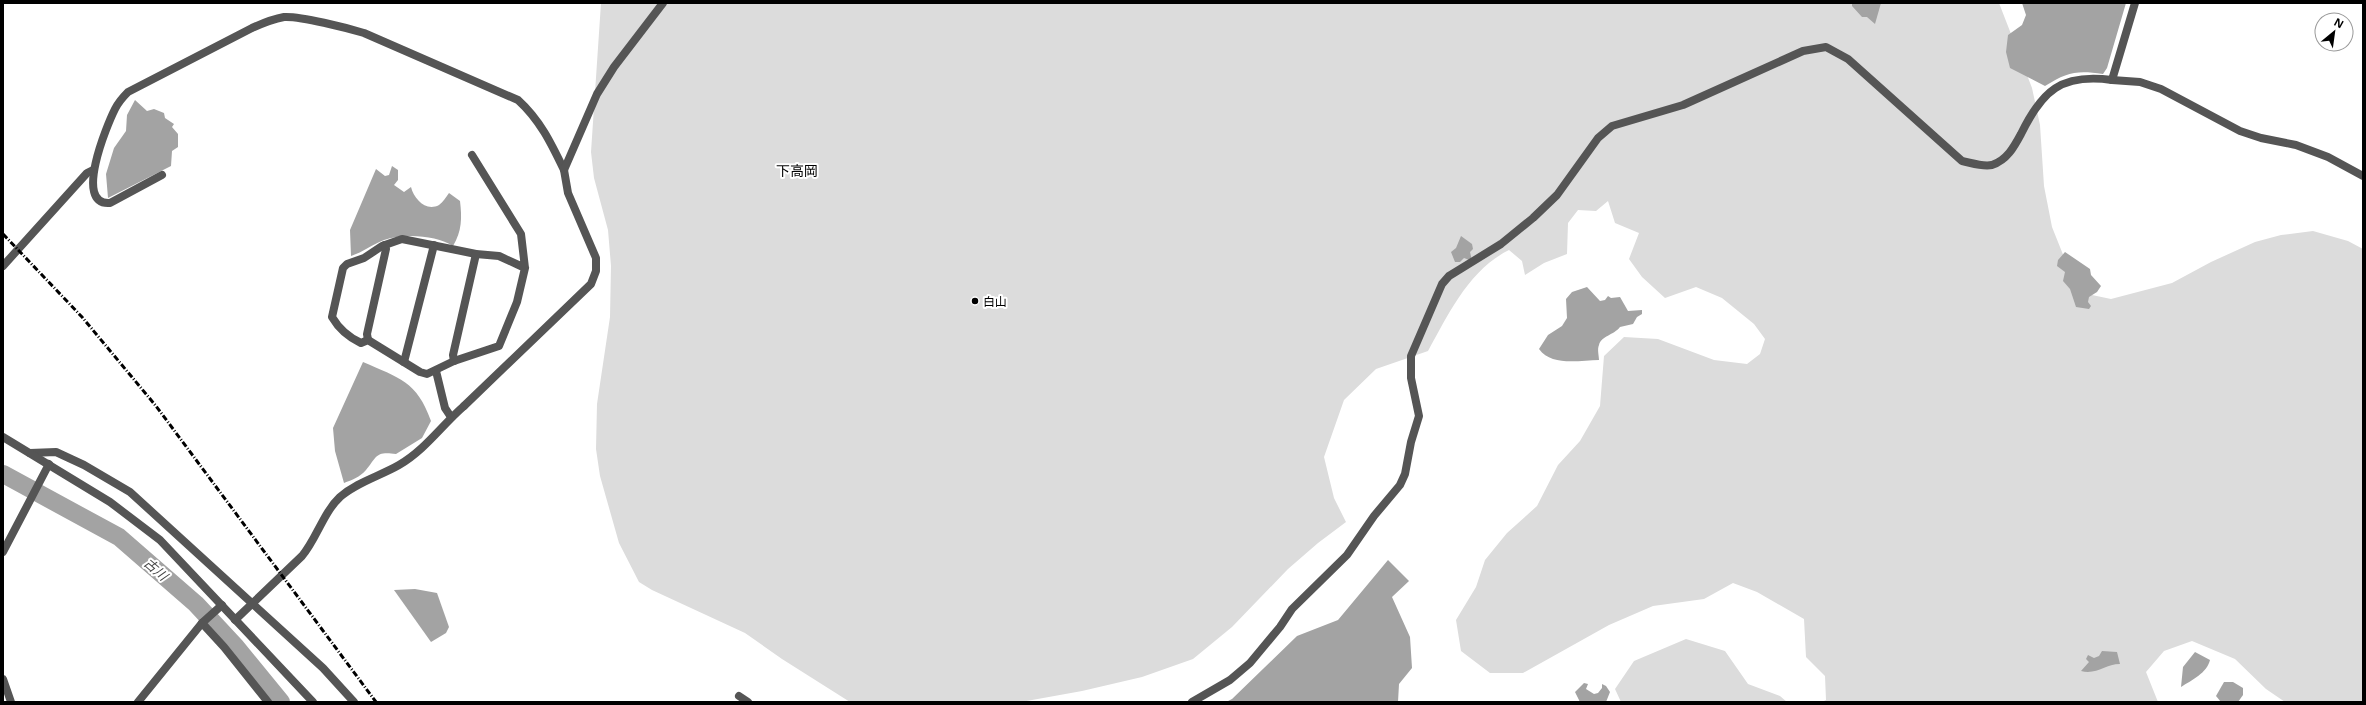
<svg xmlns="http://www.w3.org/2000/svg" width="2366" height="705" font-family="'Open Sans','Noto Sans JP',sans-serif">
<rect width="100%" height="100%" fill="#fff"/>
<g fill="#dcdcdc">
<path d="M601,3h1398l33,85 8,37 4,61 8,41 22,55 18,13 19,4 61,-16 39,-21 44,-20 26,-7 32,-4 35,10 15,8v453h-78l-19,-13 -31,-30 -43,-18 -28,10 -18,21 12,30h-336l4,-2 -1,-24 -19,-19 -2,-38 -47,-27 -24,-9 -29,16 -51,7 -44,19 -86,48h-33l-29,-22 -5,-31 20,-33 9,-27 22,-27 30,-27 21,-41 22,-24 20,-35 4,-50 20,-19 34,2 56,21 33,4 13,-10 5,-15 -11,-15 -32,-26 -26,-11 -31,11 -23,-21 -13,-18 10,-26 -24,-10 -7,-22 -12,10 -18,-1 -10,13 -1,31 -23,9 -19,12 -3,-14 -13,-11c-40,20 -60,63 -81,101l-52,18 -32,31 -20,57 10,41 12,24 -28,21 -30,26 -56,58 -39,32 -51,18 -60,14 -61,11h-171l-68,-43 -37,-26 -93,-43 -13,-8 -20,-39 -19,-67 -4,-27 1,-45 13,-87 1,-51 -3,-36 -14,-52 -3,-26z"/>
<polygon points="1686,639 1725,651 1748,684 1780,696 1787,702 1621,702 1615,689 1634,661"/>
</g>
<g fill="#a3a3a3">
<polygon points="1852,3 1881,3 1875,24 1867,17 1862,17 1852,6"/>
<path d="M2022,3h104l-19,65 -4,6c-26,-4 -36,-2 -58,12l-35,-18 -4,-16 2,-17 14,-10 4,-10z"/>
<polygon points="135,100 147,111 154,109 164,113 165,118 174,124 172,127 178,134 178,147 172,151 171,166 108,198 106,174 114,148 126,131 127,115"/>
<path d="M392,166l6,4v10l-4,5 10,7 7,-5c3,12 15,25 28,18 4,-3 7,-8 10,-12l11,8c2,17 2,30 -7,45 -16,-11 -50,-13 -69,-6 -11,4 -21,12 -33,16l-1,-26 26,-61 9,7 4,-1z"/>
<polygon points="1461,236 1472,244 1473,249 1470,252 1472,261 1464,258 1460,262 1455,262 1451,252 1456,248"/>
<polygon points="2065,252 2090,269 2091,275 2101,286 2097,292 2089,297 2088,302 2091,306 2089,309 2076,307 2070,289 2063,281 2065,272 2057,266 2058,260"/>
<path d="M1587,287l13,14 5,-1 3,-4 3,2 9,-1 8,14 14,-1v4l-5,3 -4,7 -13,3c-6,8 -19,9 -21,18 -2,4 0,11 0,15 -19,0 -47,7 -60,-11l9,-14 14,-9 5,-8 -1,-19 6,-7z"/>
<path d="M363,362c36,16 54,19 68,59l-9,17 -26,16c-21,-3 -19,3 -30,16 -6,7 -14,10 -22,13l-9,-32 -2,-23z"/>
<polygon points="1388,560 1409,581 1392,597 1410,637 1412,668 1399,684 1398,702 1226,702 1232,699 1297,636 1338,620"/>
<polygon points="415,589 437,593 449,627 446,633 431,642 394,590"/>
<path d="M2102,651l15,1 3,12c-15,0 -23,11 -39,7l8,-9 -3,-3 2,-4 6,3 5,-2z"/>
<path d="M2195,652l15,8c-3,13 -18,20 -29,27l2,-20z"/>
<polygon points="2224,682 2233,682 2243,688 2243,695 2238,702 2221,702 2216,696"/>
<polygon points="1584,683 1588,684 1586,689 1594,694 1598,693 1602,688 1602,684 1606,686 1610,692 1606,702 1580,702 1575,692"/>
</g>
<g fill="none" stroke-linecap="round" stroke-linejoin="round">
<polyline stroke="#a3a3a3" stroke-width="18" points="3,474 119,537 196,604 236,647 281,702"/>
<g stroke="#555" stroke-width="8">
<polyline points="2112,80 2140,82 2161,89 2240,131 2261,138 2296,145 2328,157 2363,176"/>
<path d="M472,155l49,79 4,34 -8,34 -18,44 -45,15 -27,13 -7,-2 -52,-32 -7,3c-13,-6 -22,-14 -29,-26l11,-49 4,-4 17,-6 18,-12 20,-7 74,15 23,2 26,12"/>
<path d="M162,175l-52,28c-37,3 -3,-78 5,-94 3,-6 8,-12 13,-17l124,-64c11,-5 21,-9 32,-11 17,-1 63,11 80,16l154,67c22,20 33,43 46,70"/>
<polyline points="3,266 87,173 93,170"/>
<polyline points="368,340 367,334 386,249 385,245"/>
<polyline points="454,361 453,355 476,254"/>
<polyline points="404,362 434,245"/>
<polyline points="436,371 445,408 451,417"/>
<polyline points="30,453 56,452 84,465 130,492 323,668 354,702"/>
<polyline points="3,552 49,464"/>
<path d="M235,620l67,-64c15,-18 21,-43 38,-59 17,-15 40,-21 59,-32 26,-15 43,-40 65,-59"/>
<polyline points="202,623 224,647 268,702"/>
<polyline points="3,679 11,702"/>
<polyline points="739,696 748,702"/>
<polyline points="138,702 202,623 222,605"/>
<path d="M1192,702l38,-22 20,-17 30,-36 12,-18 55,-54 27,-39 26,-31 5,-11 6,-32 8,-26 -8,-38v-22l31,-72 7,-8 52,-32 32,-26 24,-23 41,-57 14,-12 71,-21 120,-54 23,-4 22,12 114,102c10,2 20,6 30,4 15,-5 22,-18 29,-31 21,-43 40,-61 91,-54l23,-77"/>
</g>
<g stroke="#555" stroke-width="8">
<polyline points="464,406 591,284 596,271 596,258 568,193 564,170 597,94 614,67 663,3"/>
<polyline points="3,437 110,502 160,540 313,702"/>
</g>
<polyline stroke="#000" stroke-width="3" stroke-dasharray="6 2 1 2" stroke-linecap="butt" points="3,234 82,317 156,406 376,702"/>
</g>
<circle fill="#000" stroke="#fff" stroke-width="1.5" cx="975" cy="301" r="4"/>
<g text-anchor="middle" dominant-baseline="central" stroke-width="4" stroke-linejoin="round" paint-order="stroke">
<g font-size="12" fill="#000" stroke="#fff" text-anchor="start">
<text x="983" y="301">白山</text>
</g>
<g font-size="13" font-style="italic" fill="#444" stroke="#fff">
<text transform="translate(156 569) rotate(41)">古川</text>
</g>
<g font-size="14" fill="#000" stroke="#fff">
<text x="797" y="170">下高岡</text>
</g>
</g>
<rect width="2366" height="705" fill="none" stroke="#000000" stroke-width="8"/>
<g transform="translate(2334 32) rotate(29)"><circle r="19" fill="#ffffff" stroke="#999999"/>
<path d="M0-3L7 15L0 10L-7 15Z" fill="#000000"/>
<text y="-6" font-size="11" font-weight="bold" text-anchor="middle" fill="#000000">N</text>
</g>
</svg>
